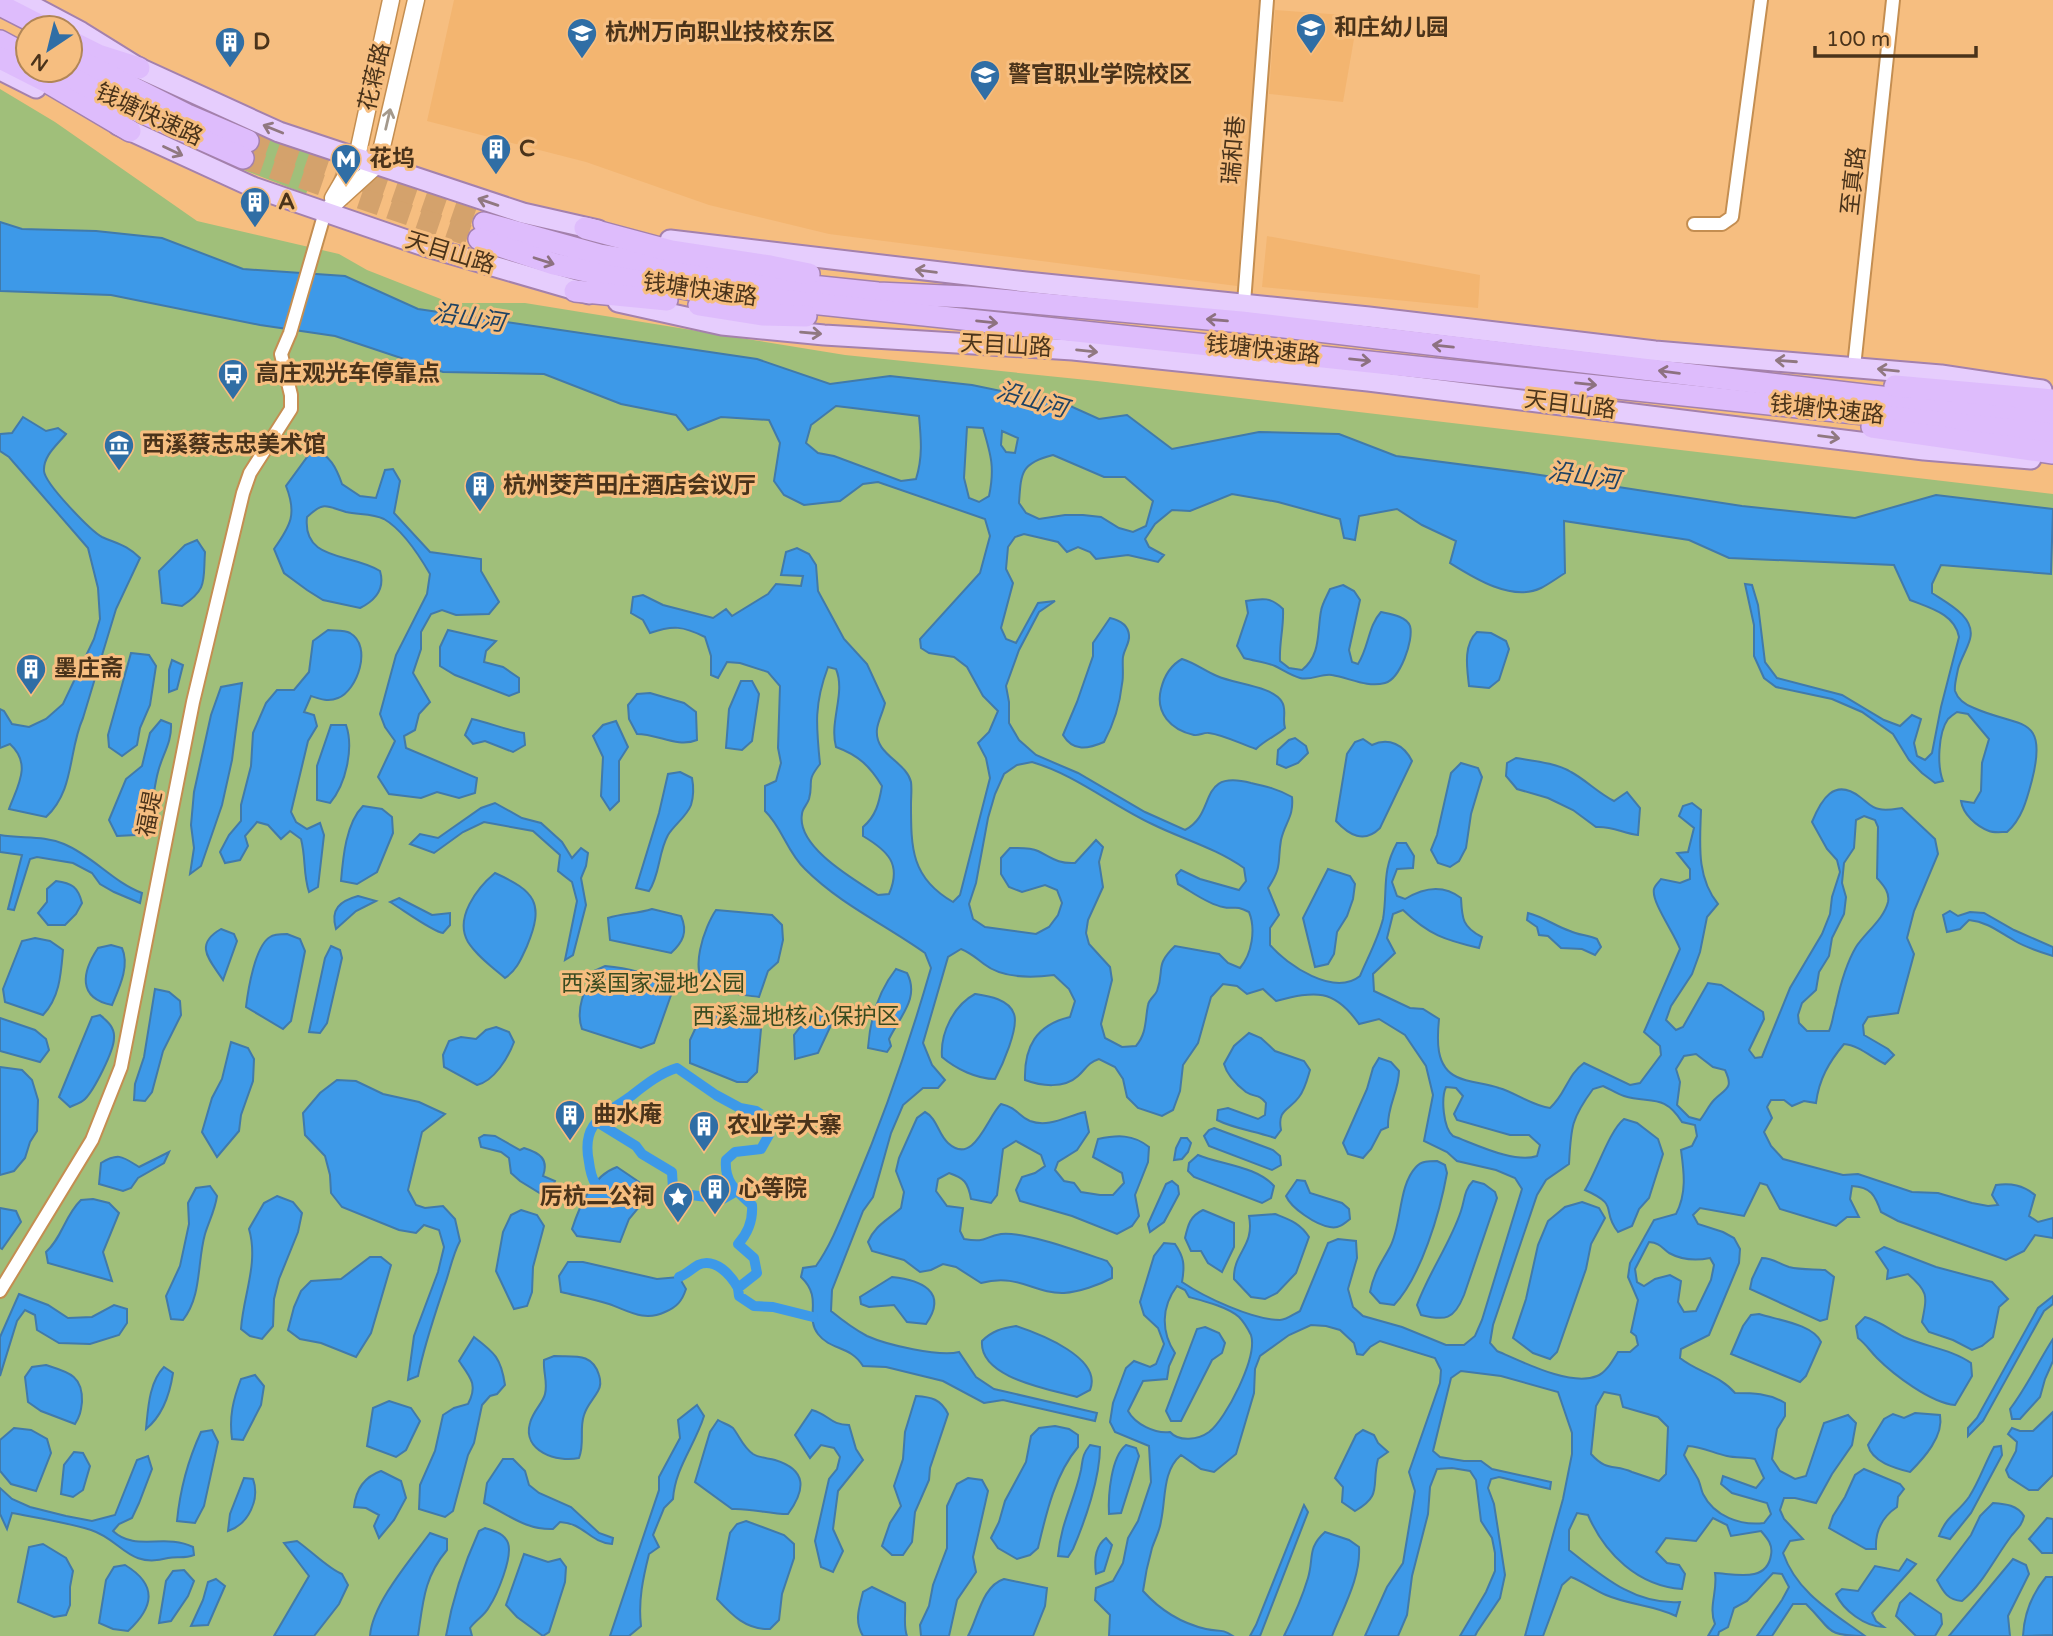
<svg xmlns="http://www.w3.org/2000/svg" width="2053" height="1636" font-family="'Varela Round','Noto Sans SC',sans-serif">
<rect width="100%" height="100%" fill="#f6be80"/>
<g fill="#f3b570">
<polygon points="454,0 1259,0 1237,286 829,234 709,205 586,162 427,121"/>
<polygon points="1275,10 1358,16 1343,102 1269,94"/>
<polygon points="1267,236 1480,275 1478,308 1262,287"/>
</g>
<g fill="#a0bf7a">
<polygon points="0,89 55,122 197,221 339,254 367,270 451,303 525,303 845,355 1097,381 2053,494 2053,1636 0,1636"/>
<polygon points="257,131 320,157 306,194 241,169"/>
</g>
<g fill="#3d99e8" stroke="#417aaa" stroke-width="2" fill-rule="evenodd">
<path d="M0,222l22,7 74,2 66,7 81,31 102,7 73,33 339,50 73,25 60,-8 82,9 96,20 31,14 28,-4 45,34 87,-17 80,2 57,22 131,17 215,33 113,12 81,-23 117,14 -2,65 -110,-9 -9,19v9c15,10 44,24 38,46 -3,11 -9,19 -12,30 -1,6 -4,16 -3,22 3,9 11,14 19,17 44,20 75,5 58,72 -5,19 -10,39 -25,52 -6,0 -14,1 -18,-1 -13,-5 -26,-17 -28,-30l13,2 7,-12 1,-28 7,-24 -21,-25 -11,-2c-3,2 -6,4 -9,7 -10,14 -11,47 -5,62l-8,2 -13,-10 -13,-13 -16,-26 -31,-22 -30,-13 -56,-12 -12,-9 -10,-22v-31l-9,-41 7,1 6,20 7,57 12,16 65,17 42,25 16,6 12,-11 9,4 -7,24 3,13 8,4 7,-7 9,-46 18,-70c-4,-23 -29,-29 -49,-37l-16,-35 -165,-7 -40,-18 -125,-19 1,52c-8,5 -16,11 -24,15 -29,14 -67,-10 -91,-25l6,-22 -34,-16 -25,-16 -38,7 -4,24 -11,-2 -4,-19 -62,-17 -46,-8 -42,17 -18,-1 -17,14 -10,15 4,8 15,8 -6,7 -30,-7 -32,4 -6,-7 -12,-5 -11,5 -9,-10 -34,-8 -9,3 -7,10 -2,22 7,14 -12,45 5,11 10,4 22,-40 17,-2 -16,11 -20,38 -13,36 3,16v21l10,17 17,15 42,18 67,39 40,18c33,-17 11,-61 66,-47 14,3 27,6 41,14 2,20 -7,25 -11,43 -4,23 2,25 -13,48l11,27 -9,13v17c17,20 64,52 90,31 8,-19 18,-37 23,-57 5,-29 -2,-47 14,-76h9l8,13 -1,12 -16,1 -5,13 5,14 8,3c18,-11 38,-15 56,-1 1,20 1,29 21,39l-3,11c-34,-8 -50,-13 -76,-38l-10,4 -6,24 8,15 -22,21 1,17 36,17 13,1 16,10c-2,20 -4,48 18,58 12,6 29,6 42,11 17,5 34,18 51,20 16,-14 17,-33 34,-45l46,22 10,-2 21,-28 -1,-9 -16,-14 36,-83c-5,-15 -29,-47 -26,-60 1,-4 5,-7 7,-10l19,4 10,-4v-10l-13,-16 11,-1 6,-24 -15,-12 4,-10 9,-3 9,7c-1,33 -5,67 17,94l-11,13 -7,35 -8,22 -21,32 -5,14 10,10 7,-3 25,-44 13,2 42,27 1,7 -15,31 6,8 7,-1 28,-69 32,-54 8,-20 2,-17 8,-25 -3,-12 -10,-11 -15,-27c9,-22 22,-45 48,-25 7,5 11,11 19,12 7,2 16,0 23,-1l33,31 3,15 -24,57 -7,27 7,16 -16,59 -30,4 -5,8 1,10 24,14 6,6 -9,9c-14,-7 -27,-19 -41,-20 -15,18 -25,35 -28,59l-12,-2 -12,5 -8,-6h-13l-4,7 5,11 -8,14 7,14 12,13 60,16 15,-1 54,18 26,1 34,10 16,3 10,-1 -6,-10 4,-10c15,-2 27,0 39,10l-6,21 9,6 15,-4v20l-18,-3 -11,16 -18,9 -108,-39 -17,-9c-6,-17 -10,-25 -29,-26l-2,13 9,18h-12l-11,9 -56,-17 -13,-24 -7,-2 -16,33 -44,-8 -7,7 5,9 25,8 11,6 6,11 -1,14 -30,72 -28,14 -1,9c17,14 40,17 55,35 18,0 33,0 50,10v13l-8,13 -5,30 8,12 15,8 11,-3 18,-53 24,-8 8,8 -4,22 -20,29 -16,29 -21,-5h-11l-4,12 4,9 19,20 -13,2 -7,12c14,40 49,59 82,83 -41,0 -32,-6 -59,-32h-13l-21,32h-15l25,-36 7,-13 -7,-13 -9,-1 -26,28 -13,7 -6,19 -9,5 -1,4h-10l7,-12c-7,-17 3,-33 0,-51 20,1 52,10 56,-18 2,-10 -3,-16 -10,-24l-30,5 -4,-11 -14,-7 -17,23 -30,-3 -10,14 11,11 12,2 6,9 -3,15c-44,-3 -77,-35 -94,-74l-11,-2 -8,17v20c34,27 66,55 111,52l-4,14c-22,-11 -47,-11 -70,-21 -12,-5 -22,-13 -35,-18l-9,8 -19,51h-18l38,-137 9,-45v-21l-14,-41 -57,-16 -40,-5 -10,7 -18,73 7,6 24,4h17l11,8 59,13 -1,7 -51,-12 -8,2 -3,9 6,16 11,71 -5,23 -23,34 -2,4h-15l26,-44 9,-21v-18l-3,-15 -11,-17 -5,-41 -6,-9 -18,-3 -15,1 -7,18 -2,27 -16,62 -5,39 -9,21h-33l22,-49 16,-24 12,-72 -6,-19 31,-89 1,-13 -6,-12 -55,-17 -10,6 -7,8 -6,-1 -3,-11 -14,-13 -14,-4 -15,-1 -22,10 -29,21 -5,13 -1,24 -18,61 -22,18 -13,-3 -20,-14c-19,16 -15,44 -20,66 -1,9 -6,18 -9,27 -4,14 -7,28 -9,43 17,19 37,32 63,38 13,3 15,-1 27,7h-124l1,-21 -15,-15 1,-12 17,-7 10,-18 5,-25 10,-17 13,-39 -2,-36 -34,-14 -5,-10 3,-19 13,-35 8,-7 16,6 6,-3 8,-20 -6,-16 -14,-13 -4,-13 14,-46 10,-13 11,1c9,13 10,21 7,38 22,15 71,38 98,38 6,0 14,-6 20,-9l28,-68 10,-4 18,2 1,17 -9,31 5,18 10,9 39,11 44,18h18l11,-9 7,-16 40,-131 -7,-11 -19,-8 -39,-9 -10,-9 -23,-11 9,-46 -7,-29 -21,-31 -26,-16 -20,5c-25,-36 -44,-33 -83,-23l-13,-12 -16,5 -10,-8 -14,-2 -12,13 -13,46 -15,22 -3,26 -7,19 -11,6 -24,-8 -11,-11 -4,-18 -8,-12 -16,-8c-12,4 -13,10 -21,17 -14,13 -37,10 -53,4 -1,-33 11,-55 45,-63l5,-16 -6,-12 -15,-14c-23,3 -51,4 -70,-11 -8,-6 -13,-11 -23,-15l-13,8 -25,86 9,22 13,15 -7,8h-15l-20,17 -12,28 -18,64 -10,14 -31,79 -1,21c11,9 23,18 36,25 20,9 72,21 92,16l17,25 18,12 103,24 -2,8 -92,-21 -19,3 -41,-22 -57,-14 -23,-1c-13,-21 -32,-15 -45,-32 -14,-18 6,-35 -17,-57l2,-9 13,-2c17,-24 27,-53 39,-81 30,-71 55,-144 76,-217l-6,-15c-41,-29 -85,-49 -120,-84 -18,-17 -23,-42 -40,-58v-25l11,-5 5,-18 -3,-15 2,-62 -12,-14 -28,-9 -13,-1 -9,16 -7,-3v-19l-6,-19c-22,-11 -32,-12 -55,-4l-7,-13 -12,-7 2,-16 10,-2 20,10 50,13 13,-9 6,7 36,-22 8,-10 25,2 2,-10 -22,-1 5,-23 11,-4 12,6 7,11 2,26 26,48 23,25 18,39c-2,9 -7,18 -8,26 -3,26 29,32 34,53 1,7 0,15 0,22 0,44 0,74 42,98l7,-7 30,-117 -4,-20 -8,-15 11,-11 9,-21 -15,-15 -16,-29 -13,-10 -25,-4 -8,-5 -1,-9 60,-66 10,-37 -5,-17 -107,-37 -15,2 -23,17 -36,4 -20,-10 -10,-14 6,-38 -11,-23 -48,-3 -33,13 -12,-15 -55,-11 -77,-30 -101,-2 -108,-36 -75,-11 -149,-30 -111,-4zM836,406l83,10c2,22 4,41 -3,63l-15,2 -67,-25 -16,-3 -12,-10 5,-18zM967,427l16,1c8,27 12,40 6,68l-10,6 -10,-4 -5,-20zM1002,431l16,7 -3,15 -9,-1 -5,-7zM1053,455l51,22h21l28,24 -7,25 -13,6 -14,-4 -18,-11 -18,-2h-18l-26,4 -13,-6 -7,-10c2,-31 2,-40 34,-48zM828,667l8,2c10,24 -7,52 0,78 22,8 34,19 46,39 -3,17 -6,30 -19,41v9c25,15 39,28 26,58l-11,1c-23,-15 -82,-48 -76,-81 0,-5 5,-9 7,-15 5,-18 -4,-16 11,-35 -4,-39 -6,-60 8,-97zM1032,762c44,13 78,42 120,62 30,15 64,24 92,44l2,13 -7,9 -39,-11 -19,-9 -5,5 2,9c13,7 29,20 45,23 12,3 11,-3 26,5 7,17 3,42 -9,56l-12,-5 -9,-9 -44,-8c-21,20 -10,24 -18,45 -2,5 -8,8 -9,14 -3,15 -1,28 -12,41l-14,1 -17,-9 -4,-14 11,-44 -2,-13 -21,-23 -3,-11 2,-13 15,-33 -4,-25 4,-15 -7,-7 -21,23c-17,1 -23,-5 -37,-12 -8,-4 -19,-3 -28,-3l-9,10v16l8,13 13,5 23,-7 12,5 5,13 -4,12 -9,12 -13,7 -51,-7 -12,-8 -4,-15 7,-21 12,-65 7,-24 9,-20 13,-9zM1864,816l11,4 3,7 -1,51c6,7 13,14 11,24 -4,17 -23,31 -32,45 -10,17 -16,39 -20,58 -3,9 -3,17 -7,26h-22l-8,-8 -1,-8 4,-12 14,-13 3,-18 10,-16 3,-18 12,-24 2,-17 -4,-14 2,-20 10,-15 2,-28zM1696,1054l17,13 12,3c9,19 1,18 -11,30 -5,5 -9,14 -14,20l-11,-3 -12,-12 3,-23 -4,-13 8,-13zM1603,1086c7,3 14,8 21,10 26,8 40,-3 58,26l13,3 2,11 -5,10 -11,4c3,22 6,43 -5,64l-22,6 -24,43 -2,14 10,23 -7,32 5,4 2,9 -8,7h-12c-5,8 -12,21 -21,24 -27,11 -76,-15 -100,-25l-7,-8 3,-18 44,-130 9,-15 23,-16c2,-37 2,-45 24,-75zM1446,1087l10,1 7,8 -9,18 3,6 53,15h19l11,10 -3,11c-22,8 -62,-12 -84,-20 -10,-8 -12,-38 -7,-49zM1649,1242c11,1 12,5 20,11 13,7 27,8 41,5l4,7 -3,15 -15,31 -12,1 -6,-10 3,-21 -11,-6 -15,4 -11,7 -7,-4 -2,-13zM1177,1286l8,4 4,7c15,4 39,10 50,20 4,4 10,14 12,18 7,22 -25,84 -42,97 -11,8 -30,10 -39,0 -15,2 -35,-8 -42,-21l15,-30 24,-2 2,-13 6,-13c-14,-21 -14,-46 2,-67zM1604,1392l16,3 3,12 35,10 10,10 -2,47 -7,7c-9,-3 -18,-6 -27,-9 -18,-8 -25,0 -41,-18l5,-48zM1688,1446c14,1 26,7 39,10 9,2 19,1 28,3l9,19 -8,10 -33,-12 -2,8 11,9 35,10 4,11 -7,9c-24,3 -50,-7 -61,-29 -2,-5 -3,-11 -5,-15 -5,-9 -10,-16 -14,-24z"/>
<path d="M23,417l23,14 12,-3 8,6c-9,11 -23,22 -22,37 1,13 47,60 58,66 16,7 25,8 38,21l-24,51 -33,109c-15,33 -8,72 -37,99l-37,-8c9,-24 23,-45 1,-65l-10,4v-39l4,2 8,13 17,3 17,-8 17,-15 31,-65 6,-20 -2,-31 -10,-40 -79,-91 -9,-6v-17l12,-1z"/>
<path d="M313,449c17,6 23,18 29,35l18,12 16,2 9,-28 8,-1 7,12 -6,32 36,39 51,7v12l18,31 -10,12 -33,1 -14,-5 -11,4 -10,18v17l-8,24 17,29 -11,12 -4,16 -11,6 2,12 71,30 -2,15 -16,5 -22,-6 -16,6 -32,-4 -11,-17 17,-36 -10,-14 -5,-13 16,-59 31,-61 3,-20c-11,-19 -27,-44 -46,-55 -12,-6 -26,-4 -38,-7 -20,-6 -22,-11 -39,5 -5,45 45,36 73,54 5,17 -4,29 -20,37l-37,-8 -16,-10 -23,-17 -10,-24c17,-24 23,-35 12,-63z"/>
<path d="M197,540l8,12c-2,29 3,37 -23,54l-20,-3 -3,-32 26,-26z"/>
<path d="M1343,585l11,6 6,9 -11,50 3,12 6,2c11,-17 10,-38 23,-52 9,2 25,4 29,14 4,14 -10,53 -25,57 -18,5 -35,-5 -53,-8 -10,-2 -21,6 -32,3 -8,-2 -17,-8 -25,-12 -9,-4 -21,-5 -31,-8l-7,-12 11,-33 -2,-12c17,-3 25,-4 37,8 1,18 -4,34 -3,52l9,7 13,2c19,-15 15,-37 19,-59 1,-7 6,-15 9,-22z"/>
<path d="M1110,618c9,2 18,7 19,17 1,8 -5,14 -6,22 -1,7 1,19 -1,27 -2,19 -9,41 -18,58 -16,7 -31,10 -41,-7l14,-33 16,-46v-13z"/>
<path d="M328,630c6,1 16,0 22,3 23,13 7,58 -12,65 -10,4 -18,1 -27,-2l-7,16 10,3 3,11 -9,15 -17,71 5,10 11,7 13,-6 4,12 -6,52 -9,5c-6,-18 -3,-34 -8,-53l-11,-8 -9,8 -13,-14 -11,-3 -12,14 3,10 -8,14 -15,3 -5,-11 9,-17 12,-14v-16l10,-39 2,-33 13,-30 11,-13h17l15,-18 4,-31z"/>
<polygon points="448,630 496,641 486,651 484,662 503,667 519,678 519,692 509,696 455,675 440,666 440,647"/>
<path d="M1477,632l14,1 15,8 3,8 -10,31 -10,8 -20,-2c-2,-18 -6,-41 8,-54z"/>
<polygon points="131,653 149,655 156,666 150,705 140,728 137,745 122,756 109,747 108,735"/>
<path d="M1182,659c13,4 23,12 35,17 17,8 56,10 65,26 5,8 0,17 3,26 -9,8 -20,12 -29,21 -15,-5 -32,-14 -47,-16 -5,-1 -10,3 -15,2 -23,-5 -39,-22 -33,-46 3,-12 10,-24 21,-30z"/>
<polygon points="172,660 183,665 177,689 169,692 169,670"/>
<polygon points="741,681 752,681 759,694 752,741 742,750 726,748 729,709"/>
<polygon points="242,683 232,760 222,805 201,866 190,874 194,848 191,825 194,792 211,715 221,687"/>
<path d="M650,693l34,10 12,9 1,28c-20,8 -39,-6 -60,-6l-8,-15 -1,-14 9,-11z"/>
<path d="M472,719c18,4 34,11 52,14l1,12 -12,7 -28,-11 -12,3 -8,-9z"/>
<path d="M161,720l10,4c1,19 -9,31 -13,48 -6,22 -4,46 -22,63l-19,1 -8,-16 17,-41 16,-13 8,-33z"/>
<polygon points="616,721 628,747 619,761 619,801 610,810 601,796 603,757 593,736 603,725"/>
<path d="M331,725h15c8,23 0,59 -16,78l-13,-3v-34z"/>
<polygon points="1295,738 1306,746 1308,753 1298,763 1286,768 1277,764 1278,750 1289,740"/>
<path d="M1363,739l9,6c17,-8 32,0 40,16l-32,67c-16,16 -31,7 -44,-7l11,-67 8,-12z"/>
<path d="M1516,758c18,3 40,5 55,14 15,8 27,21 43,29l13,-9 13,16 -2,27c-16,-2 -25,-9 -42,-8l-23,-17 -25,-12 -31,-9 -11,-13 1,-13z"/>
<polygon points="1461,763 1478,768 1482,777 1471,814 1466,848 1459,861 1450,867 1438,863 1431,850 1437,835 1451,773"/>
<path d="M680,772l12,6c2,10 2,17 -1,27 -4,11 -17,20 -23,30 -10,18 -8,40 -19,56l-13,-3 23,-75 9,-39z"/>
<polygon points="495,803 522,818 541,823 562,842 572,858 581,848 588,853 586,866 581,878 586,905 573,955 565,960 577,901 572,882 558,871 560,855 533,831 484,822 463,832 434,853 410,844 420,834 438,838 481,808"/>
<path d="M363,806l19,3 10,8 1,16 -16,39 -20,12 -16,-3c2,-24 5,-58 22,-75z"/>
<path d="M0,835c22,4 43,0 64,9 29,12 49,38 78,49l-2,10 -26,-11 -14,-8 -8,-11 -19,-10 -36,-6 -7,2 -16,51 -6,-1 14,-54 -22,-3z"/>
<polygon points="1328,869 1350,876 1355,884 1353,899 1347,916 1337,932 1334,954 1328,964 1315,967 1303,918"/>
<path d="M495,873c40,18 50,30 32,73 -6,13 -10,24 -22,32 -13,-11 -28,-22 -37,-36 -14,-24 9,-54 27,-69z"/>
<path d="M56,881c16,2 22,6 26,22l-6,11 -11,11h-17l-10,-12 9,-11v-13z"/>
<path d="M358,896l18,5 -20,10 -20,18c-6,-20 4,-28 22,-33z"/>
<path d="M399,898l33,17 18,-2v12l-7,8c-10,-1 -41,-24 -53,-31z"/>
<path d="M652,909l29,7c7,16 2,26 -10,37l-61,-13 -2,-22c15,-5 29,-4 44,-9z"/>
<path d="M716,910l56,5 10,10 1,15 -5,22 -10,9 -9,26c-13,-2 -40,-4 -50,-10 -22,-13 -4,-61 7,-77z"/>
<path d="M1950,911l8,5 12,-4 14,1 30,17 39,17v9c-13,-4 -26,-8 -38,-15 -16,-9 -27,-19 -46,-21l-9,9 -13,3 -4,-17z"/>
<path d="M1528,913c16,4 27,13 42,18 8,4 18,4 27,8l4,8 -6,8 -13,-6 -21,-1 -13,-12 -9,-1 -2,-8 -10,-7z"/>
<path d="M221,929l13,5 3,7 -14,39c-13,-20 -30,-35 -2,-51z"/>
<path d="M287,934l13,5 5,12 -14,70 -8,8 -37,-22c2,-17 9,-61 24,-70 4,-3 12,-3 17,-3z"/>
<path d="M35,938l15,3 13,9c-2,23 -3,47 -20,65l-38,-13 -2,-13 19,-48z"/>
<path d="M111,945l11,3c8,18 -3,40 -10,57 -35,-7 -30,-33 -14,-57z"/>
<polygon points="331,946 340,950 342,958 327,1023 320,1033 309,1032 325,958"/>
<path d="M605,966c22,2 43,7 63,18l3,11 -17,48 -13,5 -59,-19c-7,-20 3,-40 12,-58z"/>
<path d="M896,969l11,4c13,25 -7,43 -18,66l2,7 -4,6 -19,-4c2,-29 10,-56 28,-79z"/>
<polygon points="155,989 169,992 180,1001 181,1015 163,1051 152,1092 145,1101 134,1100 135,1084 144,1057"/>
<path d="M975,994c13,2 34,5 39,20 5,14 -12,52 -19,65 -18,0 -39,-10 -53,-22 -2,-24 12,-52 33,-63z"/>
<polygon points="814,1009 825,1011 832,1023 818,1053 795,1059 794,1035"/>
<polygon points="703,1012 747,1018 761,1029 757,1072 747,1082 737,1082 690,1063 690,1040"/>
<path d="M100,1015c7,6 15,12 14,23 0,13 -20,52 -29,61 -4,4 -11,6 -15,8l-11,-10 33,-80z"/>
<polygon points="0,1018 35,1030 46,1039 49,1050 40,1062 0,1051"/>
<path d="M496,1027l13,5 5,10c-6,16 -20,39 -37,43l-33,-18 -1,-12 6,-14 12,-4 15,2 10,-9z"/>
<path d="M1249,1033l12,5 14,13 29,10 6,9c-3,10 -5,19 -11,27 -10,14 -22,12 -18,33l-6,8c-20,-7 -40,-9 -58,-18l1,-10 10,-2 30,11 7,-4 1,-12c-8,-10 -11,-5 -20,-11 -9,-7 -19,-17 -22,-28l10,-18z"/>
<polygon points="231,1042 248,1048 254,1059 253,1081 241,1115 239,1131 217,1157 202,1132 212,1098 222,1079"/>
<path d="M1379,1058l12,4 8,9c0,20 -12,35 -11,56l-7,3 -10,19 -8,9 -15,-4 -5,-11 24,-54 6,-21z"/>
<polygon points="0,1067 22,1070 32,1080 38,1100 37,1131 30,1142 25,1158 14,1171 0,1175"/>
<path d="M337,1080l19,1 27,13 36,8 26,12 -23,18 -14,58 8,15 9,3 18,-2 12,13 5,22c-8,15 -10,30 -16,46 -10,30 -20,59 -26,89l-10,4 6,-44 24,-64 6,-25 -5,-17 -15,-5 -8,8 -17,-3 -57,-23 -11,-14 -1,-18 -5,-19 -20,-21 -2,-22 17,-20z"/>
<path d="M1001,1104c17,4 17,12 29,17 19,7 37,-5 55,-9l4,20 -12,18 -19,12 -3,8 9,11 10,2 7,9 19,3h13l11,-12 -2,-10 -29,-16 5,-18c19,-4 35,-5 51,8l-1,15 -13,33 4,21 -7,10 -15,8 -45,-18 -52,-15 -4,-11 6,-13 13,-4 10,-7 -4,-11 -25,-14 -13,8 -6,46 -6,8 -20,-4c-3,-17 -7,-21 -22,-26l-11,6 -2,12 11,15 16,2 -3,23 4,8c23,4 19,-2 37,-5 23,-3 82,19 106,27l5,7v10c-13,7 -33,14 -48,15 -30,1 -45,-20 -83,-10l-25,-16 -13,-3 -12,6 -11,2 -16,-12 -32,-9 -4,-9c7,-17 20,-22 33,-34l3,-16 -8,-21 3,-13 18,-40 8,-6c12,6 13,22 23,31 26,24 39,-26 53,-39z"/>
<path d="M1624,1119l13,4 21,16 5,15 -14,44 -10,11 -7,17 -14,6c-18,-23 3,-26 -33,-42 12,-19 24,-59 39,-71z"/>
<polygon points="1214,1128 1273,1150 1280,1156 1281,1165 1272,1170 1209,1146 1204,1136 1209,1130"/>
<path d="M484,1135l11,1 25,14 4,-2c16,5 25,11 19,28l12,5 -4,10 -8,4 -23,-14 -9,-8 -2,-15 -8,-6 -20,-5 -2,-9z"/>
<polygon points="1181,1138 1187,1138 1191,1143 1188,1152 1182,1159 1174,1160 1176,1148"/>
<path d="M169,1152l-5,11 -26,15 -7,10 -8,3 -24,-7 2,-21c18,-11 22,-6 38,4z"/>
<path d="M1198,1155c24,10 58,11 76,31l-3,12 -9,5 -68,-26 -6,-6 1,-8z"/>
<path d="M1437,1161l8,4 2,8c-7,39 -26,104 -53,132l-14,-2 -10,-11c4,-20 11,-28 20,-45 12,-22 8,-61 26,-80 5,-6 13,-6 21,-6z"/>
<path d="M617,1167l22,15 8,11 -3,8 -15,18 -9,23 -43,-6 -5,-7c8,-24 20,-53 45,-62z"/>
<path d="M1297,1180l8,1 5,12 32,10 7,6 1,10c-6,5 -12,10 -20,8 -14,-2 -39,-19 -44,-31z"/>
<polygon points="1172,1181 1178,1186 1179,1194 1164,1222 1150,1232 1148,1224 1166,1184"/>
<path d="M1473,1181l11,3 11,8 2,6 -33,97c-10,25 -19,26 -43,20l-4,-10c12,-33 33,-61 44,-94 4,-12 3,-21 12,-30z"/>
<path d="M210,1186l7,10c-2,14 -8,25 -12,38 -8,28 -3,62 -22,86l-12,-1 -5,-23 14,-30 9,-42 -1,-21 8,-15z"/>
<path d="M277,1196l16,6 9,11 -4,19 -19,47 -5,20 -1,27 -11,13 -12,-3 -9,-7c2,-33 18,-66 8,-100l15,-26z"/>
<path d="M93,1199l16,4 10,10 -16,39 9,29 -64,-18 -2,-11c16,-14 19,-37 35,-52z"/>
<polygon points="1582,1202 1599,1208 1605,1218 1591,1244 1586,1269 1557,1352 1550,1359 1533,1353 1513,1338 1526,1299 1538,1245 1548,1221 1565,1207"/>
<polygon points="0,1208 16,1211 21,1222 2,1249 0,1248"/>
<polygon points="521,1210 537,1215 544,1226 533,1267 532,1292 527,1306 514,1309 496,1271 503,1232 511,1215"/>
<path d="M1203,1210l31,13v24l-12,25 -14,-9 -7,-12h-10l-6,-13c3,-13 5,-22 18,-28z"/>
<path d="M1275,1214c15,6 25,9 34,23l-13,36 -19,20 -12,6 -14,-2 -17,-18c-1,-27 21,-32 15,-63z"/>
<path d="M1884,1247l52,20 56,15 16,17 -9,8 -6,30 -11,9 -10,4 -19,-10 -24,-8 -7,-10c5,-26 7,-30 -14,-48l-21,5 1,-9 -12,-18z"/>
<polygon points="370,1257 381,1257 391,1265 371,1333 356,1357 321,1343 300,1339 288,1330 294,1307 301,1291 311,1281 341,1279"/>
<path d="M1762,1258c11,0 17,6 27,9 12,3 24,2 36,3l9,7 -7,42 -7,2 -70,-32 2,-10z"/>
<path d="M568,1262h15l74,17 22,-2 7,12c-4,12 -9,18 -21,23 -21,10 -36,-1 -56,-8 -16,-5 -32,-8 -48,-12l-2,-16z"/>
<path d="M892,1277c28,3 57,14 34,47l-19,-2 -13,-17 -25,2 -8,-3 -1,-7z"/>
<polygon points="19,1294 48,1305 68,1318 92,1317 114,1305 127,1309 127,1323 119,1335 90,1344 59,1343 37,1330 35,1315 25,1310 17,1321 0,1376 0,1337"/>
<polygon points="2053,1296 2053,1304 2044,1311 1983,1421 1968,1436 1968,1428 1977,1418 2038,1308"/>
<path d="M1759,1314c18,6 54,10 62,28l-15,34 -6,6 -69,-28 12,-28 8,-11z"/>
<path d="M1865,1317c15,4 25,13 39,20 22,10 47,12 67,26l1,13 -17,29c-24,-2 -61,-30 -78,-47 -7,-7 -11,-14 -19,-20l-2,-12z"/>
<path d="M1016,1326c24,8 87,32 74,64l-13,7c-28,-8 -98,-19 -95,-56 10,-10 20,-13 34,-15z"/>
<polygon points="1205,1327 1219,1333 1225,1343 1222,1353 1212,1360 1181,1421 1171,1421 1166,1411 1197,1329"/>
<path d="M474,1337c21,16 27,21 31,48l-8,9 -7,2 -8,9 -8,38 -6,12 -15,56 -8,6 -26,-8 1,-24 15,-34 8,-36 11,-7 14,-4c10,-19 3,-26 -9,-43z"/>
<path d="M2053,1339v22l-8,18 -5,18 -20,22h-8l-2,-10c17,-22 28,-47 43,-70z"/>
<path d="M554,1356c20,1 38,-4 45,19 2,6 2,11 -1,16 -5,9 -11,14 -14,24 -5,15 1,28 -5,43 -22,5 -57,-7 -49,-35 3,-12 13,-20 15,-29 3,-11 -2,-22 -1,-34z"/>
<path d="M46,1365c22,7 37,10 36,37 -1,9 -2,14 -7,22l-34,-13 -13,-9 -3,-25 7,-10z"/>
<path d="M164,1367l9,6c-3,20 -11,43 -27,56 2,-20 3,-47 18,-62z"/>
<path d="M255,1375l9,11 -3,19 -18,35 -11,-1c-3,-22 1,-39 9,-60z"/>
<path d="M916,1396c15,1 25,3 32,18l-18,54 -1,12 -14,32 -3,30 -9,13h-11l-10,-9 8,-23 11,-17 -7,-20 9,-27 2,-27z"/>
<polygon points="389,1401 411,1408 420,1421 406,1450 396,1457 367,1446 373,1408"/>
<path d="M697,1405l7,11c-9,29 -29,52 -31,83l-9,9 -11,27 6,12 -10,7c-6,24 -11,47 -8,72l-12,10h-19l49,-146v-13l21,-39 -2,-18z"/>
<path d="M812,1410c18,5 18,15 37,15l7,24 7,11 -25,31 -5,38 10,22 -10,21 -12,-5 -6,-26 14,-62 8,-10 3,-12 -6,-9 -13,-3 -11,13 -15,-23z"/>
<polygon points="2053,1412 2053,1475 2038,1490 2029,1490 2009,1477 2006,1470 2016,1451 2017,1442 2008,1434 2012,1428 2020,1431 2033,1431"/>
<path d="M1915,1413l25,2c4,21 -16,43 -30,57 -15,-4 -38,-10 -42,-27l16,-26 9,-5 11,4z"/>
<path d="M718,1420c5,3 11,5 15,8 7,9 10,19 20,26 6,4 15,4 22,6 32,10 31,29 13,54 -19,0 -37,-6 -56,-5l-37,-27 15,-50z"/>
<path d="M1055,1426l14,3 9,6v12c-23,27 -32,67 -40,101l-8,7 -13,4 -19,-11 -7,-10 8,-16 6,-21 21,-39 5,-26 8,-8z"/>
<polygon points="14,1428 31,1430 47,1439 51,1453 36,1491 11,1484 0,1471 0,1440"/>
<path d="M212,1430l6,12 -14,64 -9,17 -18,-2c3,-31 11,-61 24,-89z"/>
<path d="M1363,1430l11,5 4,8 10,9 -10,7c-7,27 5,36 -23,52l-13,-9 1,-15 -8,-9 21,-43z"/>
<path d="M1090,1445l10,2c0,31 -15,74 -27,102l-5,8 -10,-1c3,-34 16,-54 23,-86 2,-11 1,-15 9,-25z"/>
<path d="M1126,1445l10,3 3,8 -18,57 -12,1c-1,-19 2,-57 17,-69z"/>
<path d="M2001,1446l1,9 -31,58 -21,26 -11,-3c8,-21 18,-22 30,-39 10,-15 16,-34 25,-50z"/>
<polygon points="74,1452 83,1453 90,1466 83,1490 73,1497 61,1494 64,1465"/>
<path d="M148,1456l4,13 -13,34 -7,15 -13,6 -6,7c22,21 52,2 80,16l1,8c-10,4 -17,1 -26,3 -40,11 -46,-18 -77,-28 -26,-8 -53,-12 -79,-17l-5,16 -7,-15v-26l12,11 18,8 36,9 26,5 23,-6 22,-55z"/>
<path d="M503,1459h10l12,12 4,14 10,8 32,14 28,26 14,5 -1,6c-23,-2 -28,-21 -52,-22l-7,7c-28,1 -45,-15 -69,-26l3,-20z"/>
<path d="M1864,1469l36,15 4,5 -6,8 -1,10c-15,10 -22,23 -21,42h-10l-37,-21 4,-12 12,-19 10,-22z"/>
<path d="M381,1471l20,10 5,17 -12,22 -15,18 -5,-12 5,-11 -13,-7 -12,-1c2,-18 10,-30 27,-36z"/>
<path d="M244,1478l9,1c7,20 -4,45 -25,52l2,-17z"/>
<polygon points="968,1478 982,1480 988,1491 973,1557 976,1572 957,1600 949,1636 921,1636 920,1625 929,1606 933,1585 947,1548 947,1506 957,1484"/>
<path d="M1993,1503c13,1 24,2 31,13 -2,9 -6,12 -12,19 -17,22 -28,48 -50,66 -15,-1 -19,-10 -25,-21l34,-45 9,-19z"/>
<polygon points="1304,1505 1308,1512 1260,1636 1250,1636 1256,1625"/>
<polygon points="2047,1518 2053,1519 2053,1553 2042,1553 2029,1539"/>
<path d="M746,1521l38,14 10,9v14l-12,36 -3,26 -9,9c-24,1 -38,-14 -53,-30l13,-66 7,-9z"/>
<path d="M485,1528c9,3 19,5 23,15 5,14 -11,52 -19,64 -4,8 -13,13 -19,21l2,8h-26c6,-35 18,-72 33,-105z"/>
<path d="M1325,1532l24,8 10,7c2,30 -16,61 -27,89h-48c9,-18 18,-38 24,-58 6,-20 -1,-30 17,-46z"/>
<path d="M430,1533l17,6v11c-23,27 -24,52 -29,86h-48c2,-32 41,-77 60,-103z"/>
<path d="M1106,1538l6,7 -8,26 -8,3c-2,-14 -1,-28 10,-36z"/>
<path d="M297,1541c13,9 33,29 45,33l6,11 -9,19 -25,32h-40l35,-60 -25,-33z"/>
<polygon points="43,1544 66,1558 73,1571 70,1587 70,1605 66,1615 54,1617 18,1602 29,1547"/>
<polygon points="524,1554 548,1562 560,1559 566,1567 565,1582 549,1632 543,1636 517,1617 506,1605"/>
<path d="M1907,1559l9,5 -44,49 4,8 8,6c-19,0 -41,-17 -48,-33l6,-5 16,2 17,-25 24,5z"/>
<polygon points="2013,1559 2026,1565 2029,1574 2008,1616 2010,1636 1949,1636"/>
<path d="M125,1565c33,20 29,42 3,66l-15,-2 -14,-6 7,-43 8,-13z"/>
<polygon points="184,1570 194,1581 188,1596 171,1621 159,1623 166,1581 173,1571"/>
<path d="M2046,1577h7v58l-30,1c1,-22 9,-42 23,-59z"/>
<polygon points="216,1579 225,1586 208,1625 191,1626 203,1600 208,1582"/>
<path d="M1004,1579l43,9 -2,18 -12,30h-65c10,-18 14,-50 36,-57z"/>
<path d="M872,1587l33,16c1,11 -2,22 2,33h-44c-9,-15 -4,-28 0,-44z"/>
<polygon points="1910,1593 1941,1614 1942,1624 1935,1636 1916,1636 1896,1616 1900,1603"/>
</g>
<g fill="none" stroke-linecap="round" stroke-linejoin="round">
<g stroke="#3d99e8" stroke-width="10">
<polyline points="597,1122 636,1146 642,1154 672,1172 673,1189 683,1194 723,1199 737,1191"/>
<path d="M595,1183c-4,-7 -5,-13 -6,-21 -8,-39 14,-46 42,-66 14,-11 29,-23 46,-28l39,27 24,13 16,3 12,8 2,14 -9,16 -26,3 -9,8c-2,22 10,31 26,45 1,14 -4,28 -14,39l16,14 3,15 -19,15 1,8 15,10 19,1 40,10"/>
<path d="M679,1277c8,-3 12,-8 19,-12 17,-8 33,10 40,23"/>
</g>
<g stroke="#d4a26c" stroke-width="21" stroke-dasharray="21 10" stroke-linecap="butt">
<polyline points="248,141 484,223"/>
<polyline points="243,158 479,239"/>
</g>
<g stroke="#c48e51" stroke-width="16">
<g id="minor">
<polyline points="1694,224 1722,224 1732,217 1761,0"/>
<polyline points="1244,303 1267,0"/>
<polyline points="1854,367 1893,0"/>
<polyline points="0,1291 92,1140 121,1067 193,702 243,493 250,473 291,409 291,395 281,354 290,333 325,212"/>
</g>
</g>
<g stroke="#c48e51" stroke-width="19">
<g id="tertiary">
<polyline points="333,198 357,157 391,0"/>
<polyline points="325,212 378,164 416,0"/>
</g>
</g>
<g stroke="#a481ac" stroke-width="23">
<g id="primary">
<polyline points="21,0 81,32 139,68 279,132 523,213 598,230"/>
<polyline points="0,70 36,88"/>
<polyline points="118,125 253,187 424,246 589,294"/>
<polyline points="670,240 1026,282 1369,317 1655,351 1941,375 2042,390"/>
<polyline points="618,302 722,325 824,335 1073,350 1368,381 1924,450 2031,459"/>
</g>
</g>
<g stroke="#a481ac" stroke-width="24">
<g id="trunk">
<polyline points="0,5 45,28"/>
<polyline points="0,41 28,56"/>
<polyline points="70,41 98,55 139,68"/>
<polyline points="70,56 187,115 248,141"/>
<polyline points="0,58 47,82 130,131"/>
<polyline points="56,70 129,107 243,158"/>
<polyline points="484,223 600,255 744,279 878,293 967,297 1241,322 2053,417"/>
<polyline points="585,228 671,251 770,266 809,274"/>
<polyline points="479,239 554,264 609,276 705,292 2053,434"/>
<polyline points="575,291 667,300"/>
<polyline points="699,305 762,315 806,316"/>
<polyline points="1895,386 2053,400"/>
<polyline points="1872,427 2053,453"/>
</g>
</g>
<use href="#minor" stroke="#fff" stroke-width="12"/>
<use href="#tertiary" stroke="#fff" stroke-width="16"/>
<use href="#primary" stroke="#e6cdfd" stroke-width="19"/>
<use href="#trunk" stroke="#debcfc" stroke-width="21"/>
</g>
<defs><path id="oneway-shaft" d="M-6 0H5M1.5-3L5.5 0L1.5 3" fill="none" stroke-width="1.6" stroke-linecap="round" stroke-linejoin="round" transform="scale(1.75)"/></defs>
<use stroke="#a4998c" href="#oneway-shaft" transform="translate(388 119) rotate(-77)"/>
<g stroke="#907880">
<use href="#oneway-shaft" transform="translate(273 129) rotate(-158)"/>
<use href="#oneway-shaft" transform="translate(173 151) rotate(25)"/>
<use href="#oneway-shaft" transform="translate(488 202) rotate(-161)"/>
<use href="#oneway-shaft" transform="translate(926 271) rotate(-173)"/>
<use href="#oneway-shaft" transform="translate(811 333) rotate(5)"/>
<use href="#oneway-shaft" transform="translate(1087 351) rotate(6)"/>
<use href="#oneway-shaft" transform="translate(1786 361) rotate(-176)"/>
<use href="#oneway-shaft" transform="translate(1888 370) rotate(-174)"/>
<use href="#oneway-shaft" transform="translate(1829 437) rotate(7)"/>
</g>
<g stroke="#8d7180">
<use href="#oneway-shaft" transform="translate(544 261) rotate(18)"/>
<use href="#oneway-shaft" transform="translate(1217 320) rotate(-175)"/>
<use href="#oneway-shaft" transform="translate(987 322) rotate(6)"/>
<use href="#oneway-shaft" transform="translate(1443 346) rotate(-174)"/>
<use href="#oneway-shaft" transform="translate(1360 360) rotate(6)"/>
<use href="#oneway-shaft" transform="translate(1669 372) rotate(-173)"/>
<use href="#oneway-shaft" transform="translate(1586 384) rotate(6)"/>
</g>
<defs>
<g id="school-pin" transform="scale(1.575)"><path d="M0 17L-7.5 6A9.5 9.5 0 1 1 7.5 6Z" fill="#306ea5" stroke="#f6be80"/><path d="M0-5L7-2L0 1L-7-2ZM-4 1L0 2.5L4 1V4Q0 6-4 4Z" fill="#fff"/></g>
<g id="university-pin" transform="scale(1.575)"><path d="M0 17L-7.5 6A9.5 9.5 0 1 1 7.5 6Z" fill="#306ea5" stroke="#f6be80"/><path d="M0-5L7-2L0 1L-7-2ZM-4 1L0 2.5L4 1V4Q0 6-4 4Z" fill="#fff"/></g>
<g id="building-pin" transform="scale(1.575)"><path d="M0 17L-7.5 6A9.5 9.5 0 1 1 7.5 6Z" fill="#306ea5" stroke="#f6be80"/><path d="M-4-6H4V6H1V3H-1V6H-4ZM-2.5-4.3h1.7v1.8h-1.7ZM.8-4.3h1.7v1.8H.8ZM-2.5-1h1.7V.8h-1.7ZM.8-1h1.7V.8H.8Z" fill="#fff"/></g>
<g id="metro-pin" transform="scale(1.575)"><path d="M0 17L-7.5 6A9.5 9.5 0 1 1 7.5 6Z" fill="#306ea5" stroke="#f6be80"/><path d="M-5.5 5V-5H-3L0 0L3-5H5.5V5H3V-.5L0 4L-3-.5V5Z" fill="#fff"/></g>
<g id="bus-pin" transform="scale(1.575)"><path d="M0 17L-7.5 6A9.5 9.5 0 1 1 7.5 6Z" fill="#306ea5" stroke="#f6be80"/><path d="M-5-6H5V4H4V6H2V4H-2V6H-4V4H-5ZM-3.5-4V0h7V-4ZM-3.5 1.2v1.5H-2V1.2ZM2 1.2v1.5H3.5V1.2Z" fill="#fff"/></g>
<g id="museum-pin" transform="scale(1.575)"><path d="M0 17L-7.5 6A9.5 9.5 0 1 1 7.5 6Z" fill="#306ea5" stroke="#f6be80"/><path d="M0-6L6-3V-2H-6V-3ZM-5-1h2V3h-2ZM-1-1h2V3h-2ZM3-1h2V3H3ZM-6 4H6V6H-6Z" fill="#fff"/></g>
<g id="sight-pin" transform="scale(1.575)"><path d="M0 17L-7.5 6A9.5 9.5 0 1 1 7.5 6Z" fill="#306ea5" stroke="#f6be80"/><path d="M0-6L1.8-2.2L6-1.7L2.9 1.2L3.7 5.4L0 3.3L-3.7 5.4L-2.9 1.2L-6-1.7L-1.8-2.2Z" fill="#fff"/></g>
</defs>
<g fill-rule="evenodd">
<use href="#school-pin" x="1311" y="28"/>
<use href="#university-pin" x="582" y="33"/>
<use href="#building-pin" x="230" y="42"/>
<use href="#university-pin" x="985" y="75"/>
<use href="#building-pin" x="496" y="149"/>
<use href="#metro-pin" x="346" y="159"/>
<use href="#building-pin" x="255" y="202"/>
<use href="#bus-pin" x="233" y="374"/>
<use href="#museum-pin" x="119" y="445"/>
<use href="#building-pin" x="480" y="486"/>
<use href="#building-pin" x="31" y="669"/>
<use href="#building-pin" x="570" y="1115"/>
<use href="#building-pin" x="704" y="1126"/>
<use href="#building-pin" x="715" y="1189"/>
<use href="#sight-pin" x="678" y="1197"/>
</g>
<g text-anchor="middle" dominant-baseline="central" stroke-width="6" stroke-linejoin="round" paint-order="stroke">
<g font-size="23" font-weight="bold" fill="#4a331a" stroke="#f6be80" text-anchor="start">
<text x="1334" y="28">和庄幼儿园</text>
<text x="605" y="33">杭州万向职业技校东区</text>
<text x="253" y="42">D</text>
<text x="1008" y="75">警官职业学院校区</text>
<text x="519" y="149">C</text>
<text x="369" y="159">花坞</text>
<text x="278" y="202">A</text>
<text x="256" y="374">高庄观光车停靠点</text>
<text x="142" y="445">西溪蔡志忠美术馆</text>
<text x="503" y="486">杭州茭芦田庄酒店会议厅</text>
<text x="54" y="669">墨庄斋</text>
<text x="593" y="1115">曲水庵</text>
<text x="727" y="1126">农业学大寨</text>
<text x="738" y="1189">心等院</text>
<text x="655" y="1197" text-anchor="end">厉杭二公祠</text>
</g>
<g font-size="23" fill="#4a331a" stroke="#f6be80">
<text transform="translate(375 77) rotate(-77)">花蒋路</text>
<text transform="translate(149 115) rotate(25)">钱塘快速路</text>
<text transform="translate(1234 150) rotate(-85)">瑞和巷</text>
<text transform="translate(1854 181) rotate(-84)">至真路</text>
<text transform="translate(450 253) rotate(17)">天目山路</text>
<text transform="translate(700 290) rotate(8)">钱塘快速路</text>
<text transform="translate(1006 346) rotate(3)">天目山路</text>
<text transform="translate(1263 350) rotate(6)">钱塘快速路</text>
<text transform="translate(1570 405) rotate(7)">天目山路</text>
<text transform="translate(1827 410) rotate(6)">钱塘快速路</text>
<text transform="translate(150 814) rotate(-79)">福堤</text>
</g>
<g font-size="23" fill="#3a4c20" stroke="#f6be80">
<text x="653" y="984">西溪国家湿地公园</text>
<text x="796" y="1017">西溪湿地核心保护区</text>
</g>
<g font-size="24" font-style="italic" fill="#1e4263" stroke="#f6be80">
<text transform="translate(469 318) rotate(9)">沿山河</text>
<text transform="translate(1032 400) rotate(16)">沿山河</text>
<text transform="translate(1584 476) rotate(8)">沿山河</text>
</g>
</g>
<g transform="translate(49 49) rotate(215)"><circle r="33" fill="#f6be80" stroke="#b18657" stroke-width="2"/>
<path d="M0-5L12 26L0 18L-12 26Z" fill="#306ea5"/>
<text y="-10" font-size="19" font-weight="bold" text-anchor="middle" fill="#4a331a">N</text>
</g>
<path d="M1815 46v10h161v-10" fill="none" stroke="#4a331a" stroke-width="3.5"/>
<text x="1826" y="46" font-size="21" fill="#4a331a" stroke="#f6be80" stroke-width="5" paint-order="stroke">100 m</text>
</svg>
